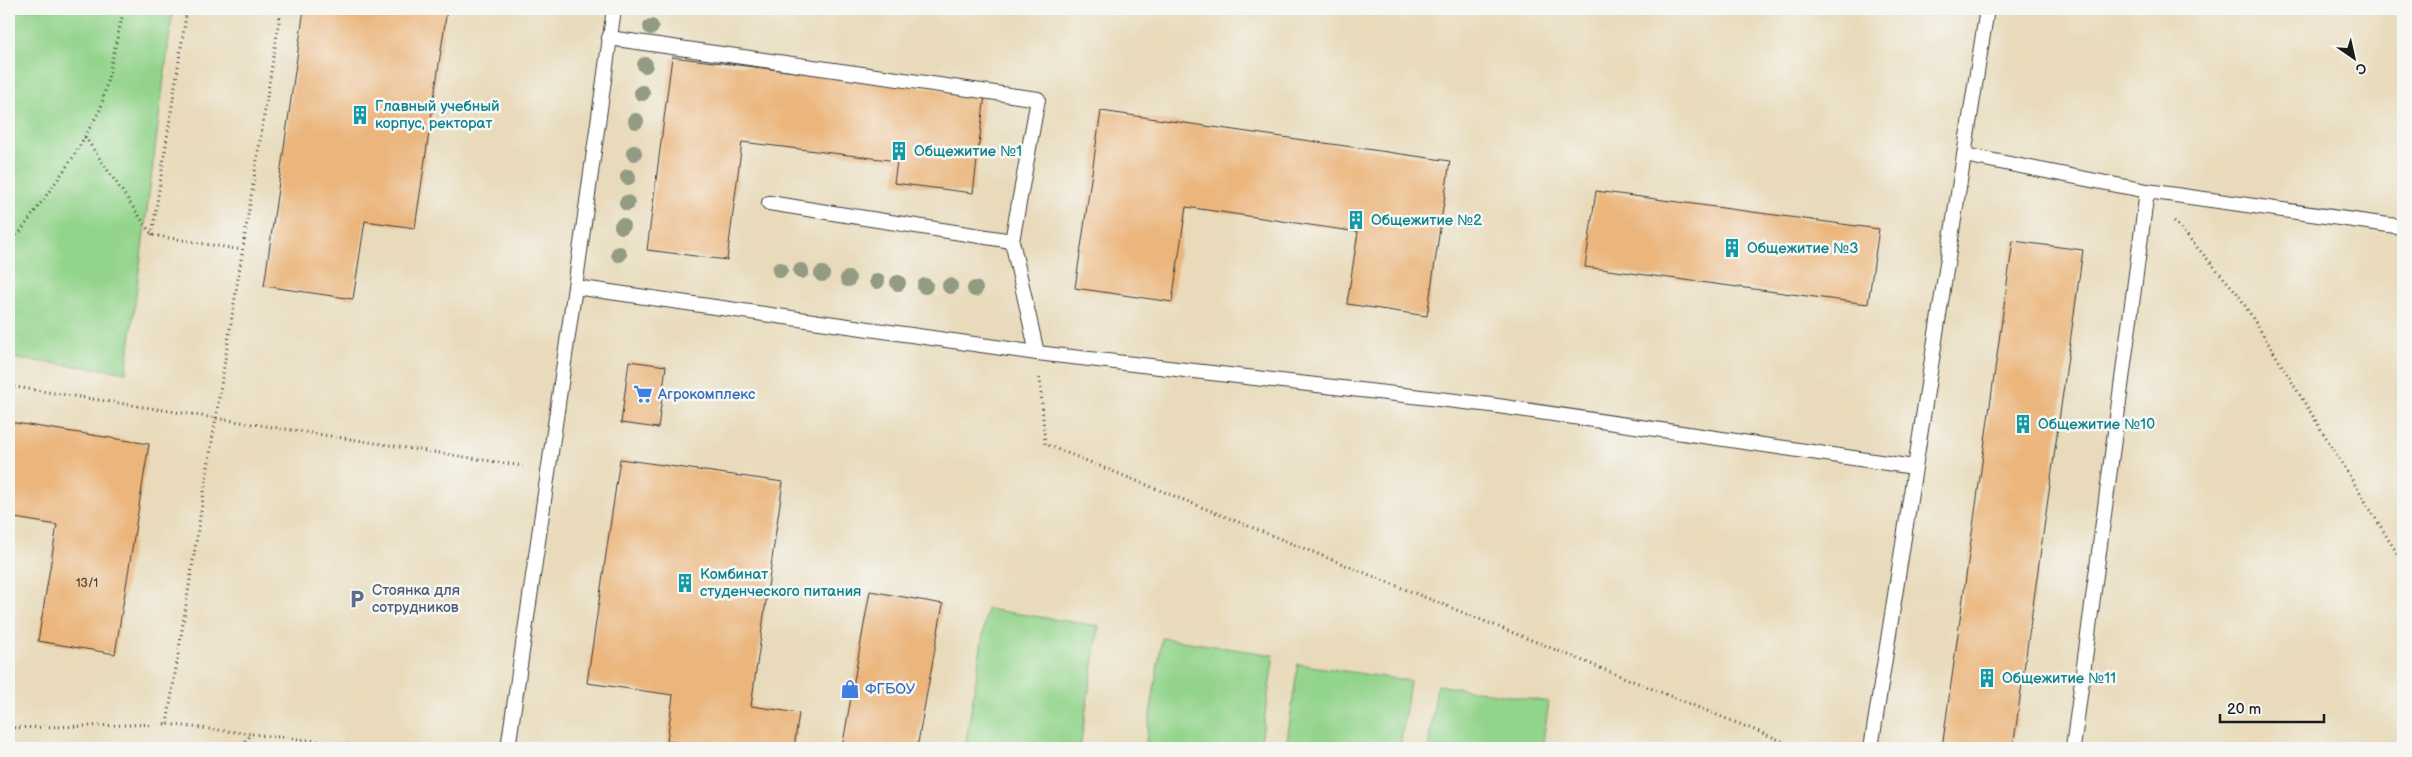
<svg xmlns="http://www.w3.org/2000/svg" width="2412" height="757" font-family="'Balsamiq Sans',sans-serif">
<rect width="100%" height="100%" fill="#f6f6f2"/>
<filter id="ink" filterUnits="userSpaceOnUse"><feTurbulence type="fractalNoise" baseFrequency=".02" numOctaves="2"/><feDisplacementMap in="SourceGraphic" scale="10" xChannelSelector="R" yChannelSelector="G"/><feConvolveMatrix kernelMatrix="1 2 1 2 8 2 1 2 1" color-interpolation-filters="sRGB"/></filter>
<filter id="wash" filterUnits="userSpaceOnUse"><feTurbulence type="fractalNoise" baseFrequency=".0096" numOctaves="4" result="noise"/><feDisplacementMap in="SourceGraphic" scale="20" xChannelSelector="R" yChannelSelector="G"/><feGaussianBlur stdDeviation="1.12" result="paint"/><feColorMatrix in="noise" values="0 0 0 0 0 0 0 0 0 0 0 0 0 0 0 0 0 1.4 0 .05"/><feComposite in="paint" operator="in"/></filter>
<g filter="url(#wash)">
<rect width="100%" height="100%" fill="#f1e7d1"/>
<rect fill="#e8daba" x="9" y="9" width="2394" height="739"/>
<g fill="#93d48b" stroke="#587854">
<polygon points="9,9 173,9 126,372 9,358"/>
<polygon points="987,609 1099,626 1080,748 965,748"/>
<polygon points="1162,638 1274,655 1260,748 1145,748"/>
<polygon points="1298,664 1410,681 1400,748 1286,748"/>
<polygon points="1437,685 1549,702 1542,748 1428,748"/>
</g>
<g id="blocks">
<g fill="#ebb57c">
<polygon points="304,9 447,9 415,228 365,221 353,299 264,286"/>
<polygon points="672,57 985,95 973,193 894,183 897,161 742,142 727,260 647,250"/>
<polygon points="1101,111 1450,161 1427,316 1347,304 1358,232 1186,207 1172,302 1075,288"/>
<polygon points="1596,191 1879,229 1868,304 1585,267"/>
<polygon points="2013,241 2083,250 2013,748 1942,748"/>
<polygon points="629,361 666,366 658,428 621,423"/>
<polygon points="9,422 149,444 115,654 38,641 57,525 9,517"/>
<polygon points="620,459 783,482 751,706 799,713 794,748 716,748 667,741 673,695 587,683"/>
<polygon points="870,591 943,604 917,748 842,748"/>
</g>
</g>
</g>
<g filter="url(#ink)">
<use href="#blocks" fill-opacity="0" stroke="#3c3a37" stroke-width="1"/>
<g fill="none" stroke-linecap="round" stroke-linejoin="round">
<g stroke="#3c3a37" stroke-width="16">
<g id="lane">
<polyline points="614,9 575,287 1037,353 1491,405 1914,467"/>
<polyline points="609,38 1038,99 1012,241 1037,353"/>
<polyline points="1964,155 2147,191 2403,227"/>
<polyline points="769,203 1012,241"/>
<polyline points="508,748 575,287"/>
<polyline points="1871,748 1987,9"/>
<polyline points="2073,748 2147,191"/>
</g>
</g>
<g stroke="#3c3a37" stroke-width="3" stroke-dasharray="1 4" stroke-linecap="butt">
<polyline points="85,137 152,235 242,250"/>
<polyline points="2174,221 2238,294 2403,563"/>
<polyline points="152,235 187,9"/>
<polyline points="9,242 21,231 72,159 101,108 124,9"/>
<polyline points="1040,378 1045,444 1799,748"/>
<polyline points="9,386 523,466"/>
<polyline points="167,724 281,9"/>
<polyline points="9,728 167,724 252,734"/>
<polyline points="238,748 252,734 381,748"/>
</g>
<use href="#lane" stroke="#fff" stroke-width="14"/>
</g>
<g fill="#939b83">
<circle cx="651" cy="27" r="8"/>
<circle cx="645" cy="65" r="8"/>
<circle cx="642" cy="93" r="8"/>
<circle cx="636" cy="121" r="8"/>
<circle cx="634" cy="153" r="8"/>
<circle cx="628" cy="177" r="8"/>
<circle cx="627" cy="203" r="8"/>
<circle cx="622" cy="226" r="8"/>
<circle cx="619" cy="254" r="8"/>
<circle cx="780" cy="270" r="8"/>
<circle cx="801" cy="271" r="8"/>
<circle cx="822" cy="274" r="8"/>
<circle cx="848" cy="279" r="8"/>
<circle cx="877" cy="281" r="8"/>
<circle cx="898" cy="283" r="8"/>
<circle cx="925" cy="286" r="8"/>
<circle cx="950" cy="286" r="8"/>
<circle cx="975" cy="289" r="8"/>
</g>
</g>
<defs>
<g id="building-bare" transform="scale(1.5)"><path d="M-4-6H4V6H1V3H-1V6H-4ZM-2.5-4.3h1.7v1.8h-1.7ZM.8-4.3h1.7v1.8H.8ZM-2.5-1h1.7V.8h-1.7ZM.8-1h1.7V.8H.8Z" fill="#0f9aa8" stroke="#f6f6f2" stroke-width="2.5" paint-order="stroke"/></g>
<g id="supermarket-bare" transform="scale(1.5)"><path d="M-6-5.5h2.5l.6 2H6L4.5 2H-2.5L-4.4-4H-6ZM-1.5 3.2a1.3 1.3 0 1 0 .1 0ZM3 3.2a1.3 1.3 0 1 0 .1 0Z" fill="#3f7fe0" stroke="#f6f6f2" stroke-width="2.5" paint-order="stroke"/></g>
<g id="parking-bare" transform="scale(1.5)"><path d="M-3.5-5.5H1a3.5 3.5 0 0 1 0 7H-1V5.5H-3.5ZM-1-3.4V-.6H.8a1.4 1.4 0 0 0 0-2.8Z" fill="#5c6f8a" stroke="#f6f6f2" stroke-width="2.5" paint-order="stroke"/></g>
<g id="shop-bare" transform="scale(1.5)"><path d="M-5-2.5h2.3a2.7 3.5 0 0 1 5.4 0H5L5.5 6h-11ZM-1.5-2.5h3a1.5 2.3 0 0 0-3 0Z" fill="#3f7fe0" stroke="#f6f6f2" stroke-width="2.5" paint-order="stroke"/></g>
</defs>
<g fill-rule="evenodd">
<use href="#building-bare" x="360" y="115"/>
<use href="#building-bare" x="899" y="151"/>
<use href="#building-bare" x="1356" y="220"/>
<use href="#building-bare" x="1732" y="248"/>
<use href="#supermarket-bare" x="643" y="394"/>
<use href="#building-bare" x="2023" y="424"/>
<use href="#building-bare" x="685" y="583"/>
<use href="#parking-bare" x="357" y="599"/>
<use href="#building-bare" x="1987" y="678"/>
<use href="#shop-bare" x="850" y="689"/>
</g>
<g text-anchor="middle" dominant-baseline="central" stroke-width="5" stroke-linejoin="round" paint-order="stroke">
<g font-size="12" fill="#504234">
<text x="87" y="583">13/1</text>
</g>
<g font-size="15" fill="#0d838f" stroke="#f6f6f2" text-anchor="start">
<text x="375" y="106">Главный учебный<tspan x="375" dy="17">корпус, ректорат</tspan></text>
<text x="914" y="151">Общежитие №1</text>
<text x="1371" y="220">Общежитие №2</text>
<text x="1747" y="248">Общежитие №3</text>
<text x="2038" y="424">Общежитие №10</text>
<text x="700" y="574">Комбинат<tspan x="700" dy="17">студенческого питания</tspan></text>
<text x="2002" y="678">Общежитие №11</text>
</g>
<g font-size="15" fill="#366cbe" stroke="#f6f6f2" text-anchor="start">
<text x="658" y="394">Агрокомплекс</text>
<text x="865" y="689">ФГБОУ</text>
</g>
<g font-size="15" fill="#4e5e75" stroke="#f6f6f2" text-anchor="start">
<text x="372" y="590">Стоянка для<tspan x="372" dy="17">сотрудников</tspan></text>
</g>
</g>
<rect width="2412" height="757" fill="none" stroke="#f6f6f2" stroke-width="30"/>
<g transform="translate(2354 58) rotate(146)" stroke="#f6f6f2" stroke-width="4" paint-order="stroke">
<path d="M0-4L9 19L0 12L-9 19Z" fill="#1c1c1c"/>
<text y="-8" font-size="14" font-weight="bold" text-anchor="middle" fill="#1c1c1c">С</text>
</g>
<path d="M2220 714v8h104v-8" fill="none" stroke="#1c1c1c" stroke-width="2.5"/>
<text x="2227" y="714" font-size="15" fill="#1c1c1c" stroke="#f6f6f2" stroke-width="4" paint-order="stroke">20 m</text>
</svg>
